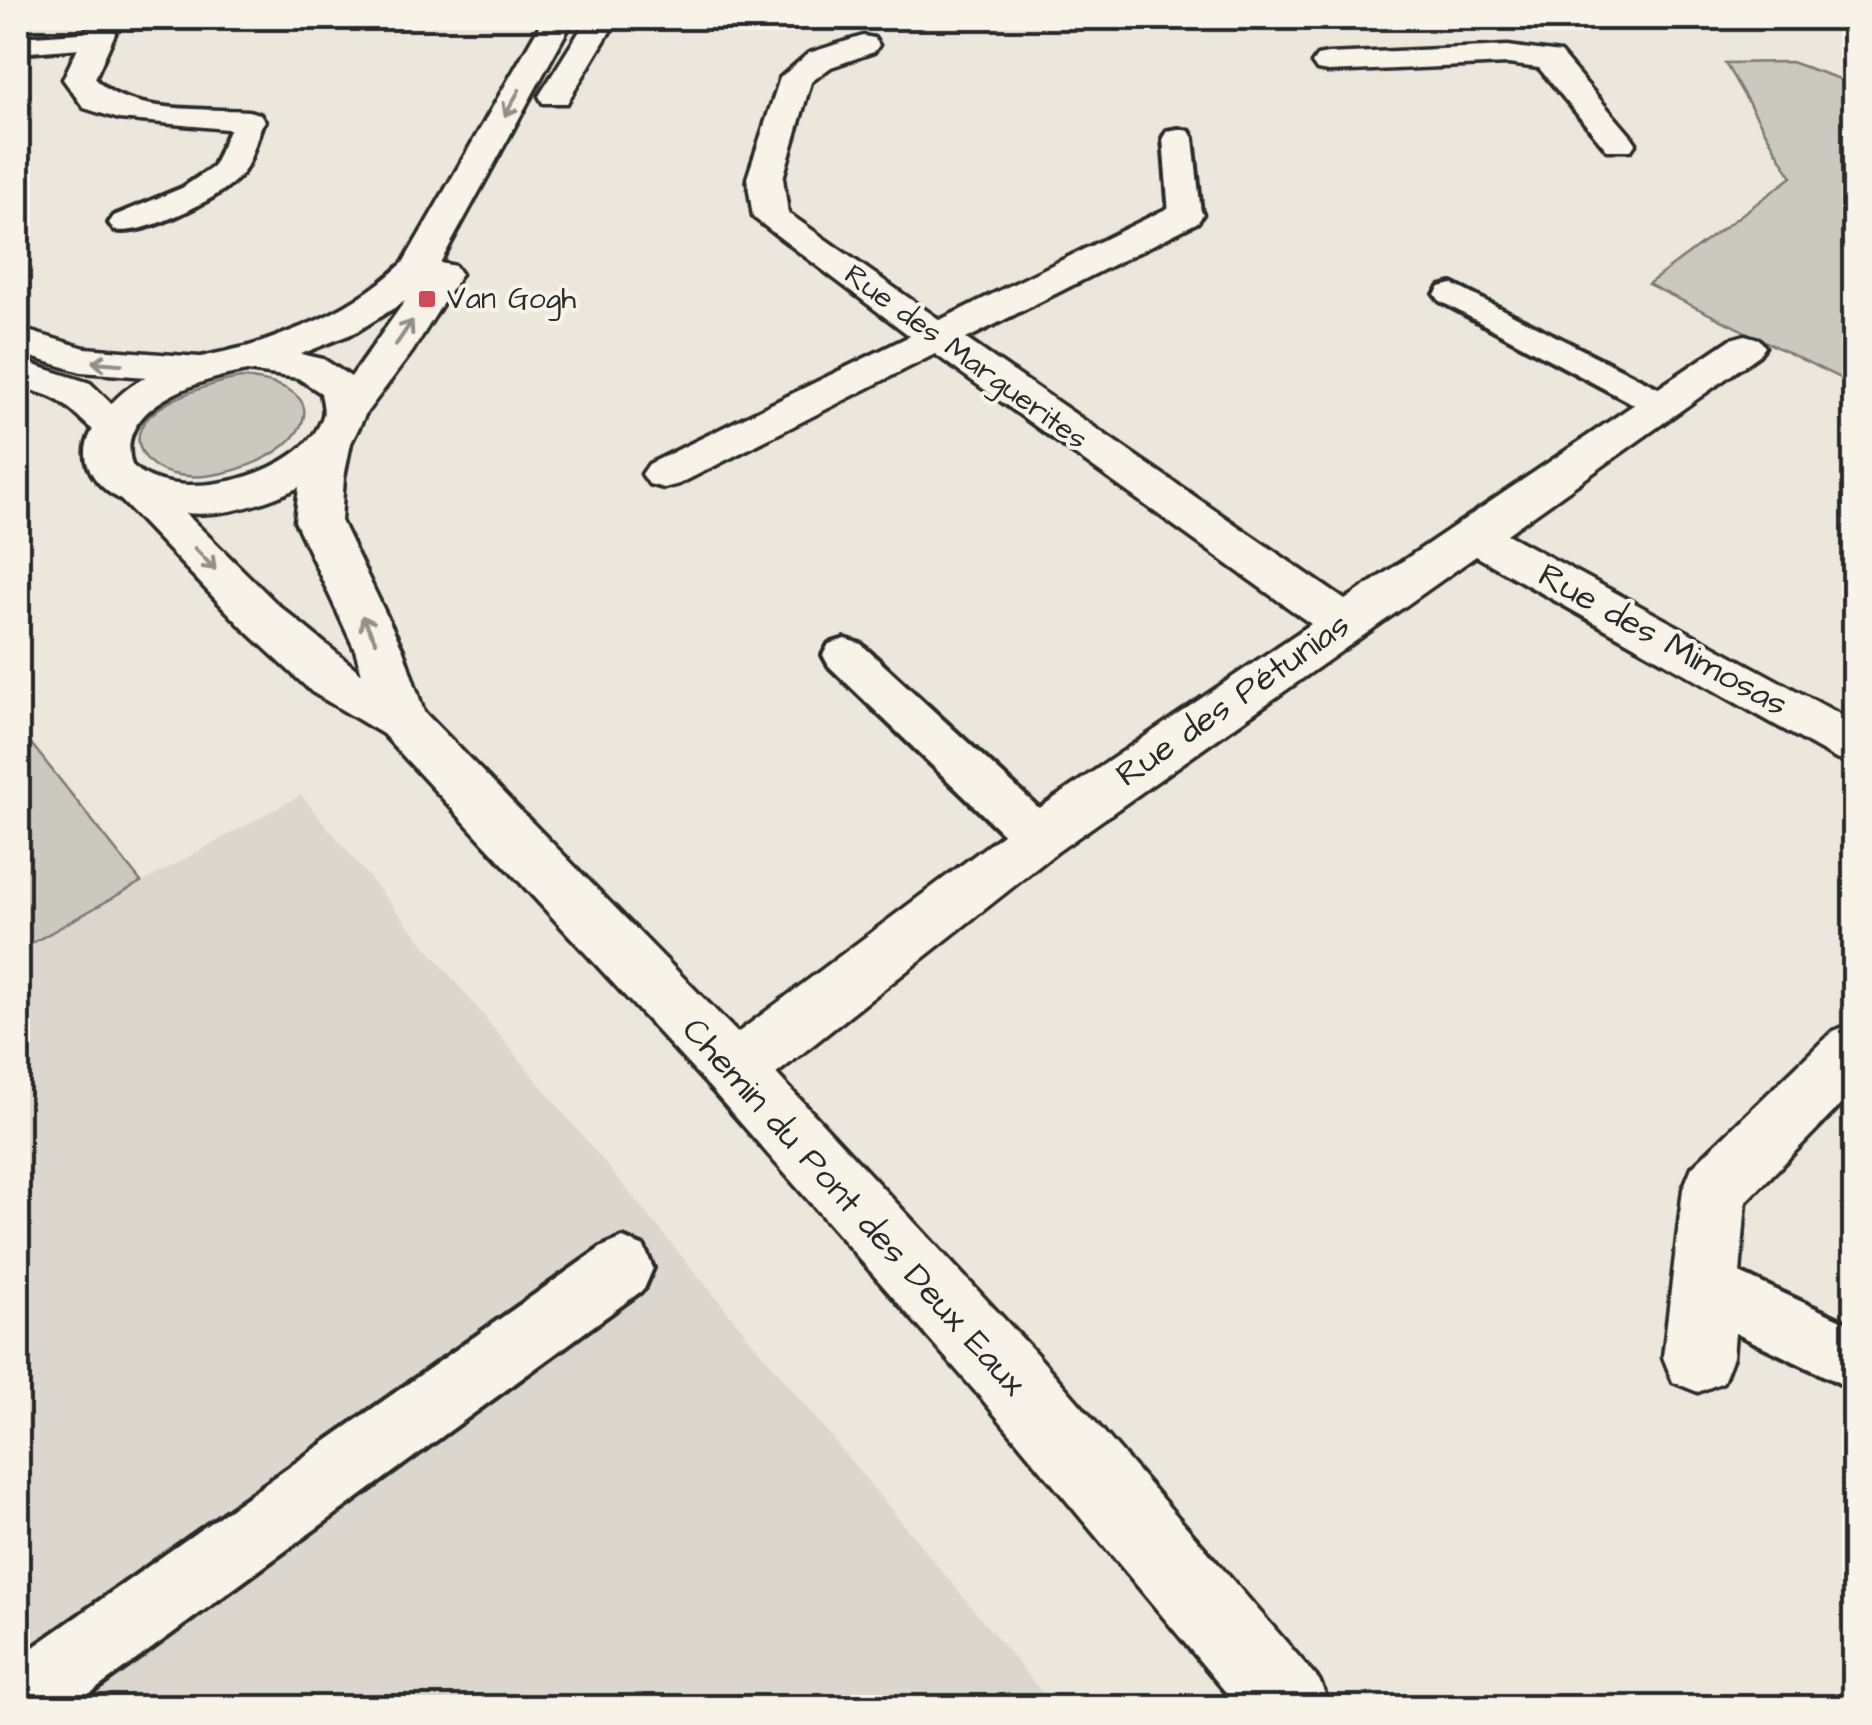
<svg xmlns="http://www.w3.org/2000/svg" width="1872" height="1725" font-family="'Architects Daughter',sans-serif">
<rect width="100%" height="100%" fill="#ebe7dd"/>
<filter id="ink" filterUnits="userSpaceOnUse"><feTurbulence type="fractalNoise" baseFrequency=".01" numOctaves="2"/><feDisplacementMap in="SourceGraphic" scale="20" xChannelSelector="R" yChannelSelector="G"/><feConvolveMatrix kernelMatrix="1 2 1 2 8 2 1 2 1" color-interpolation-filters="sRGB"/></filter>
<g filter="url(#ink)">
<polygon fill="#dbd7ce" points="301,795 1054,1707 18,1707 18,951"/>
<g fill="#cbc8bf" stroke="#7b7a75" stroke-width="2.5">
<polygon points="1791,62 1854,84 1854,385 1648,284 1792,177 1725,63"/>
<path d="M241,378c29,2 83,14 56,54 -23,35 -120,65 -151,26 -36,-47 67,-76 95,-80z"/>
<polygon points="18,727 141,882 18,951"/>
</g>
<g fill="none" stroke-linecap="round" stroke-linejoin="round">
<g stroke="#2b2b2b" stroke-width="8">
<g id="service">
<polygon points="96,32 106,34 110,40 106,46 18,53 18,37"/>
<path d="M248,112l11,3 4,6c-7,17 -12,46 -26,58 -21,21 -95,58 -123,51l-5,-7 5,-7 68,-28 31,-21 20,-46 4,-6z"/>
<polygon points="1178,129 1189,131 1193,138 1201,214 1197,221 1173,221 1169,214 1163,138 1167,131"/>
<polygon points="1452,284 1674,396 1680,404 1674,412 1661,416 1648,412 1440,301 1435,294 1440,287"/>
<polygon points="845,639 861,644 1055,823 1063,837 1055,851 1038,857 1021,851 829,666 823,655 829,644"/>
<polygon points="623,1238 644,1247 653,1268 644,1289 70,1708 18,1708 18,1658 602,1247"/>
<polygon points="1705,1257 1854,1326 1854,1390 1683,1308 1674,1287 1683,1266"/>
</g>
</g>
<g stroke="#2b2b2b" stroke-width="7">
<g id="minor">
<path d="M92,18h30l-27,60c28,36 109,30 153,33l12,3 5,7 -5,7 -12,3 -129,-12 -35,-11 -21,-29z"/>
<polygon points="863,36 874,38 879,45 874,52 831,67 811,82 783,178 788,213 940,320 1172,206 1185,203 1198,206 1203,214 1198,222 966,339 1345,600 1731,339 1745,335 1759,339 1765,347 1759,355 1507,534 1854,722 1854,764 1836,759 1476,556 1057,852 756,1090 734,1098 712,1090 703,1071 712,1052 1019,822 1311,624 935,354 679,484 664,488 649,484 642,474 649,464 910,336 753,217 747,178 780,78 809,53"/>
<polygon points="1508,46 1560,53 1631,136 1636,143 1631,150 1607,150 1539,68 1508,64 1328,72 1317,70 1312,63 1317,56 1328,54"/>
<polygon points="18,328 85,348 199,357 213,360 219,369 213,378 199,381 81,372 18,353"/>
<path d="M18,360l72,23 45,44 -6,9c-33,9 -42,-16 -67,-33 -12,-9 -30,-12 -44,-17z"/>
<polygon points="1854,1023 1854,1091 1746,1202 1733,1357 1723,1382 1698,1392 1673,1382 1663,1357 1683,1189 1692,1167 1833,1031"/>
</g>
</g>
<g stroke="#2b2b2b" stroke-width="7">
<g id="tertiary">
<path d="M544,18h30l-134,245 15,3 6,8 -49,78 -46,61 -15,30 -7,34 -3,44 62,129 21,62 332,340 276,297 287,331 12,28h-92l-257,-309 -270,-309 -329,-356 -71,-42 -69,-64 -123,-129c-17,-8 -35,-27 -34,-47 0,-12 8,-26 15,-35 33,-49 88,-57 140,-69 22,-5 45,-15 65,-23 37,-15 68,-35 97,-62zM405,301l-54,76 -28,-18 -22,-5 55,-22zM247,371l51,7 23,15c1,7 4,16 2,23 -17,59 -148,93 -191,49 -19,-60 72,-87 115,-94zM299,487l-4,34 60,129 7,24 -85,-70 -92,-91c40,4 79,-9 114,-26z"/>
<polygon points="588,18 618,18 567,103 543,103 539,96"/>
</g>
</g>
<use href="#service" fill="#f7f3e8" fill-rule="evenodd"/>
<use href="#minor" fill="#f7f3e8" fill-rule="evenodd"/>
<use href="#tertiary" fill="#f7f3e8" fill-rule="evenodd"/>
</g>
<defs><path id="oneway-shaft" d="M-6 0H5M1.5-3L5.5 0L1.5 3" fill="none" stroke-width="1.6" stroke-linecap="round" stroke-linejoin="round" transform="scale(2.5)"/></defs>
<g stroke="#918f8a">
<use href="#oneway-shaft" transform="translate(512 103) rotate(119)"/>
<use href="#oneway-shaft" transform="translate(404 333) rotate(-56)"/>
<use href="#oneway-shaft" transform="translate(107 363) rotate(-175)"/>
<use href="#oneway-shaft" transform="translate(205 559) rotate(46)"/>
<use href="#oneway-shaft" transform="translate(369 629) rotate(-118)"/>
</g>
</g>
<rect fill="#d1495b" stroke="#f7f3e8" stroke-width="4" x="417" y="289" width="20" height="20" rx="5"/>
<g text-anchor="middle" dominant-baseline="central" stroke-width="8" stroke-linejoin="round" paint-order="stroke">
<g font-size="30" fill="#2b2b2b" stroke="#f7f3e8" text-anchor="start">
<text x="447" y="299">Van Gogh</text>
</g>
<g font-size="30" fill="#2b2b2b" stroke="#f7f3e8">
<text transform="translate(966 357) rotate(36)">Rue des Marguerites</text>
</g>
<g font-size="35" fill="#2b2b2b" stroke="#f7f3e8">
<text transform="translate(1663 640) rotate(29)">Rue des Mimosas</text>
<text transform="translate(1233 700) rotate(-35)">Rue des Pétunias</text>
<text transform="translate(854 1207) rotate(48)">Chemin du Pont des Deux Eaux</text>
</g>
</g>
<rect width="1872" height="1725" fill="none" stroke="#f7f3e8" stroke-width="60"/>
<rect x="30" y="30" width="1812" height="1665" fill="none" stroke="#2b2b2b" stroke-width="4" filter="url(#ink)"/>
</svg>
